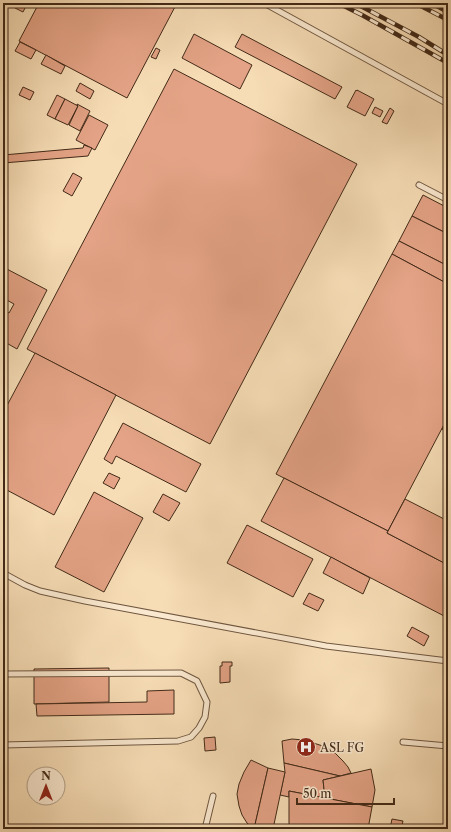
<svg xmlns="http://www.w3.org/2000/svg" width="451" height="832" font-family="'Libre Caslon Text',serif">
<rect width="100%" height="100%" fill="#f7ddb6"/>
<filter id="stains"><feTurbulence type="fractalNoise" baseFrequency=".005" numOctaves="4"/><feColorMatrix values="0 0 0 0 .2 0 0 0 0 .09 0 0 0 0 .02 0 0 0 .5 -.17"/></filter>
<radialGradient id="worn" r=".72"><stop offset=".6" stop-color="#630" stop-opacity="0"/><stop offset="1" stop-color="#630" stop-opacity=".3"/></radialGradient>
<g fill="#e4a386" stroke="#422a18">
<polygon points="17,3 20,3 26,6 23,12 15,8"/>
<polygon points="39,3 177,3 127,98 19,41"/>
<polygon points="194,34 252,65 240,89 182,58"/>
<polygon points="242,34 342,87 335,99 235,47"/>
<polygon points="20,42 36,50 31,59 15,51"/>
<polygon points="156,48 160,50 156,59 151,57"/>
<polygon points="46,55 65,66 61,74 41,64"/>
<polygon points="174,69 357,164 210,444 27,349"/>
<polygon points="80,83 94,91 90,99 76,91"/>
<polygon points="23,87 34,92 30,100 19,95"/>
<polygon points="356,90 357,91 357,90 374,99 365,116 347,107"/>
<polygon points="57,95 65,99 55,119 47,115"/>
<polygon points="65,99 78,106 68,125 55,119"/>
<polygon points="77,104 90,111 80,131 69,125 78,106 77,105"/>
<polygon points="375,107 383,111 380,117 372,113"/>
<polygon points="390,108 394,111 387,124 382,122"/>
<polygon points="89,115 108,125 95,150 76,140"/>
<polygon points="84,145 92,148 88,156 3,163 3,155 83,148"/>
<polygon points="73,173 82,178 72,196 63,191"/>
<polygon points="423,195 448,208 448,234 412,216"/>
<polygon points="412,216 448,234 448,266 399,241"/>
<polygon points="399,241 448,266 448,284 392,254"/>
<polygon points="392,254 448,284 448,417 388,531 276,474"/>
<polygon points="3,267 47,290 17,349 3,341 3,310 9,313 14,304 3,298"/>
<polygon points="35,353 116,395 54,515 3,488 3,413"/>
<polygon points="448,417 448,432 442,429"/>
<polygon points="123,423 201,464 186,492 116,456 112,464 104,459"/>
<polygon points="109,473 120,478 114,489 103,483"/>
<polygon points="284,478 388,531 387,533 448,565 448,618 261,521"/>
<polygon points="94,492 143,518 104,592 55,567"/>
<polygon points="163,494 180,503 169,521 153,512"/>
<polygon points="405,499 448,521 448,565 387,533"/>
<polygon points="247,525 313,559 293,597 227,563"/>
<polygon points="331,557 370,578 363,594 323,573"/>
<polygon points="309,593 324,600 318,611 303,604"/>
<polygon points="412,627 429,636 424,646 407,636"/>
<polygon points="222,662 232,662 232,666 230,666 230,682 220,683 220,666 222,666"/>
<polygon points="109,668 109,702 34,704 34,669"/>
<polygon points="174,690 174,714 37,716 36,704 147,702 147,691"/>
<polygon points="215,737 216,750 205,751 204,738"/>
<polygon points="292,739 304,740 326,747 335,753 343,761 348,767 351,773 340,776 284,763 282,741"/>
<polygon points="251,760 268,768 254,829 247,823 242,815 239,806 237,794 239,784 244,772"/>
<polygon points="284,763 340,776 323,780 325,798 289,791 289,797 280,795 285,772"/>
<polygon points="268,768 285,772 273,829 254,829"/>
<polygon points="371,769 375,790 372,807 325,798 323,780"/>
<polygon points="289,791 372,807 368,829 339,829 339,826 323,829 289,829"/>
<polygon points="392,819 403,821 401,829 390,829"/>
</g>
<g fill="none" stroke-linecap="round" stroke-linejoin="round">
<g stroke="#6f5740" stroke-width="7">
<g id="lane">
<polyline points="264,3 448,104"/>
<polyline points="419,185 448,200"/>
<polyline points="3,573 25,585 40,591 85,601 326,646 448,661"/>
<polyline points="3,674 181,673 197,681 207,702 205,717 199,728 191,737 178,741 3,745"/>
<polyline points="403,742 448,746"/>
<polyline points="205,829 213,796"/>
</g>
</g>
<use href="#lane" stroke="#fae9d0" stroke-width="5"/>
<g stroke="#422a18" stroke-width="4.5">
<g id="rail">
<polyline points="338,3 362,15 448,63"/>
<polyline points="355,3 419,37 448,55"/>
<polyline points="415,3 448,20"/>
<polyline points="431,3 448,12"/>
</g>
</g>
<use href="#rail" stroke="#fae9d0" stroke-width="3" stroke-dasharray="9" stroke-linecap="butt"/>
</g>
<defs>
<g id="hospital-disc" transform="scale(1)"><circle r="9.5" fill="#8f2418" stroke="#fae9d0"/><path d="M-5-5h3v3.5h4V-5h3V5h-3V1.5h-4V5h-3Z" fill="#fff"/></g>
</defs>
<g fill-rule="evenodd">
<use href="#hospital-disc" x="306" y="747"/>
</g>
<g text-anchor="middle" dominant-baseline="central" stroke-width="3" stroke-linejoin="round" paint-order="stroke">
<g font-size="12" fill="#422a18" stroke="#fae9d0" text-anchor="start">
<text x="320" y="747">ASL FG</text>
</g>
</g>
<rect width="451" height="832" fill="none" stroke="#f7ddb6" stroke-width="16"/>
<rect x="4" y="4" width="443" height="824" fill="none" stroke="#422a18" stroke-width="2"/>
<rect x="8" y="8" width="435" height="816" fill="none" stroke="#422a18"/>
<g transform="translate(46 786)"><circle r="19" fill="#fae9d0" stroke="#b09d86"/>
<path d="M0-3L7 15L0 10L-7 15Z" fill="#8f2418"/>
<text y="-6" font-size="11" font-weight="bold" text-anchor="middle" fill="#422a18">N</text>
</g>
<path d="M297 798v6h97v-6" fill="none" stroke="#422a18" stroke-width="2"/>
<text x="303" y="798" font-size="12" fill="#422a18" stroke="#fae9d0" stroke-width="3" paint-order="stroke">50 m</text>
<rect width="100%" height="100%" filter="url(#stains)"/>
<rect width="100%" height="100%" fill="url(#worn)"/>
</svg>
